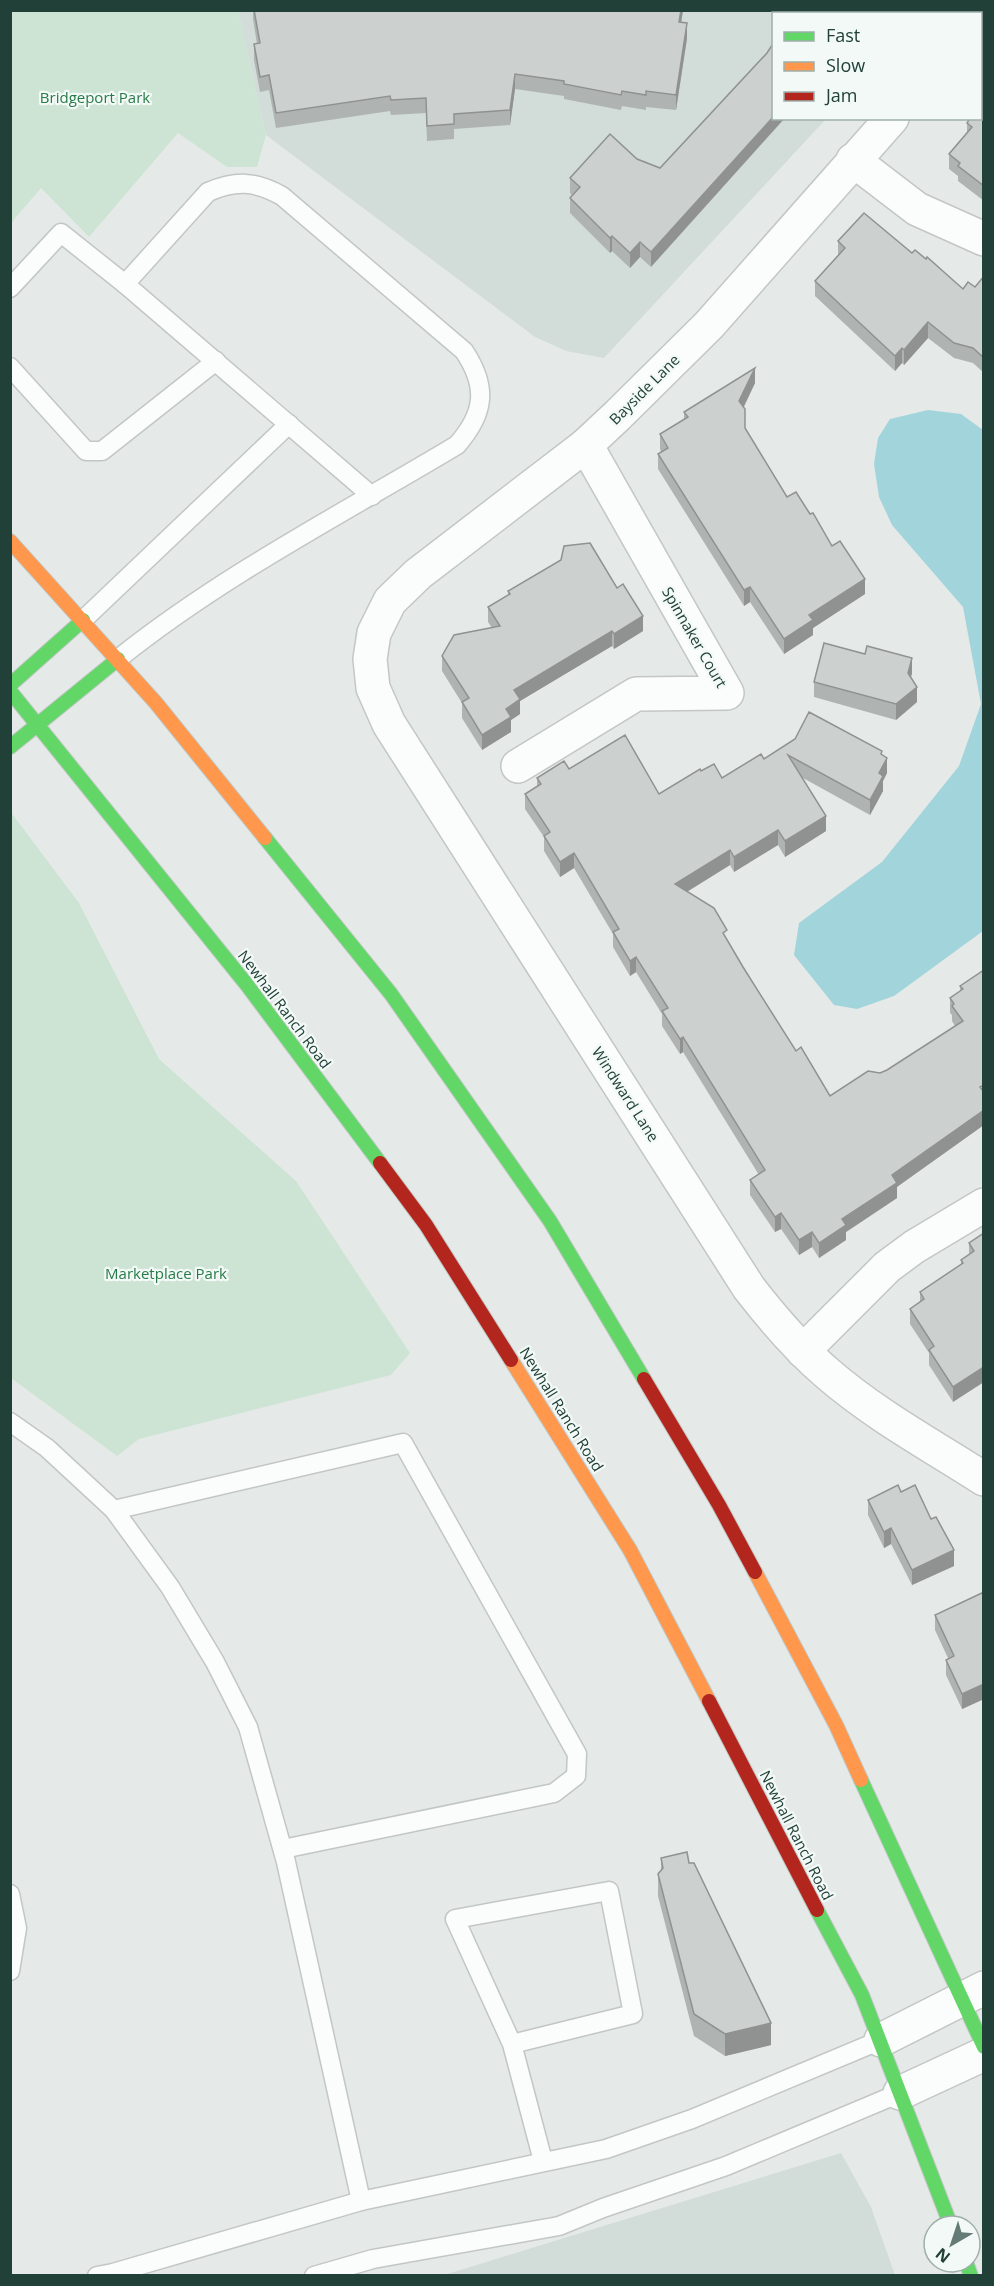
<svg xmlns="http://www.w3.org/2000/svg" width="994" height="2286" font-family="'Open Sans',sans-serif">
<rect width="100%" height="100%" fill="#e5eae8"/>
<g fill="#d2dcd8">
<polygon points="238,11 926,11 923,14 774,14 774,118 826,119 604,358 566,351 535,337 266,135"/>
<polygon points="841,2153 871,2207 895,2275 444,2275"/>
</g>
<g fill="#cde4d4">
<polygon points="11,10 238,11 266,135 257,167 227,167 178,133 89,237 41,188 11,223"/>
<polygon points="13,815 79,903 159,1059 296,1181 410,1353 391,1375 139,1439 117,1456 11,1378 10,816"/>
</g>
<polygon fill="#a2d4dc" points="928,410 961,414 983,430 983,931 894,996 857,1009 834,1005 794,955 799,923 882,862 959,766 981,704 963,607 892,525 879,497 874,464 878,438 890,419"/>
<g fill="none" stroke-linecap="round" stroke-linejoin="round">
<g stroke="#c2c7c5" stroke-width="21">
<g id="lane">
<polyline points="10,288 61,233 125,284 372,496"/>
<polyline points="10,367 86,451 102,451 216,361"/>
<polyline points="83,620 289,424"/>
<path d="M118,659c105,-84 224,-145 339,-214 28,-32 31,-58 7,-94l-182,-155c-27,-15 -46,-16 -74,-4l-83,92"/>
<polyline points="10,1422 47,1448 114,1510 170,1587 215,1662 248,1727 286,1862 361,2201"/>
<polyline points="114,1510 403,1443 577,1754 576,1776 554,1793 283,1849"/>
<polyline points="10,1894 17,1928 10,1971"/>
<polyline points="512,2044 633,2014 609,1891 455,1919 512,2044 543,2161"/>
<polyline points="97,2276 113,2273 361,2201 606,2149 692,2119 881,2040"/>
<polyline points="314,2276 373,2259 559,2226 603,2208 726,2166 900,2093"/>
</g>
</g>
<g stroke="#c2c7c5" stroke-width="36">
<g id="street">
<polyline points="980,18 984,14"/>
<polyline points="980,70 984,70"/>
<path d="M892,118l-183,207 -92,91 -31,29 -168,129 -28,27 -16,32 -4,26 3,29 16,36 360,564c24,31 48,59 78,85 47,41 104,72 157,106"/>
<polyline points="853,160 917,209 984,239"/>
<polyline points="518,766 636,694 727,693 586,445"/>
<polyline points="803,1351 887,1267 914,1247 984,1205"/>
<polyline points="881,2040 984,1988"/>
<polyline points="900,2093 984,2054"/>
</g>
</g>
<g stroke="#c0c8c5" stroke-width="16">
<g id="fast">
<polyline points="10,685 83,620"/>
<polyline points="10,691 247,985 380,1163"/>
<polyline points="10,747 118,659"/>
<polyline points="265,838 391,994 550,1221 644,1379"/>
<polyline points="861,1780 984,2047"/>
<polyline points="817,1910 862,1995 951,2226"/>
<polyline points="966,2262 971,2276"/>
</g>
</g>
<g stroke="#c0c8c5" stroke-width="16">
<g id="slow">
<polyline points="10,541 156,703 265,838"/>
<polyline points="511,1360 630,1550 709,1701"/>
<polyline points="755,1572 836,1725 861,1780"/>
</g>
</g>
<g stroke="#c0c8c5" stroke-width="16">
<g id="jam">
<polyline points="380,1163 426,1225 511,1360"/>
<polyline points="644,1379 719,1505 755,1572"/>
<polyline points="709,1701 817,1910"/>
</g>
</g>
<use href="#lane" stroke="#fbfcfc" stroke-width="18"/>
<use href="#street" stroke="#fbfcfc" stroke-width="33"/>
<use href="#fast" stroke="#63d668" stroke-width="14"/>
<use href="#slow" stroke="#ff974d" stroke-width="14"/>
<use href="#jam" stroke="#b3261e" stroke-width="14"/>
</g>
<g fill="#afb4b2">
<polygon points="253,10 683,10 681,22 687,38 676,110 646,107 646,110 622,106 621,110 564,99 564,96 515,89 510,125 454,129 454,139 427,141 426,113 391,115 390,111 276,128 269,90 260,92 254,60 254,44 257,44 253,19"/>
<polygon points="984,103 984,201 958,181 958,176 949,169 949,154 967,133 967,123"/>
<polygon points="637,159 660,168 651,267 640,257 630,268 612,251 610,253 570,213 570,198 572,195 570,193 570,178"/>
<polygon points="838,241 912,253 963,289 975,287 984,276 984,373 973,363 954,358 928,338 904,365 902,363 895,371 815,296 815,281 838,255"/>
<polygon points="755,383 744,407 745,428 787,497 810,514 865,594 813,628 813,635 784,654 750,602 744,606 658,469 658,454 661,452 660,449 660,434 684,419 684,412"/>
<polygon points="508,591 643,631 614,649 612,646 520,701 520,714 511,720 511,732 482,750 462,718 462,703 442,671 442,656 492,628 488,622 488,607 508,595"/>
<polygon points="912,673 911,678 917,702 896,720 814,697 814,682"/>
<polygon points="795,739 882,755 887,773 883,781 883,791 870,815 803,778 826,831 785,857 778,845 734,872 730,865 687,892 727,939 743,967 796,1051 830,1096 887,1070 955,1026 952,1021 952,1015 950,1013 950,998 960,991 960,986 984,970 897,1187 897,1198 846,1232 846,1240 819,1258 812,1247 799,1255 781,1229 775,1232 750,1195 750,1180 759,1175 683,1052 680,1054 662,1026 662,1014 636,972 630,976 613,947 613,934 574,868 560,877 544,851 544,837 525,809 525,794 537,786 537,778 569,769 659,794 701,771 722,778 764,759"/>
<polygon points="984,1233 953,1402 929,1365 929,1353 910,1324 910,1309 920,1302 920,1292 961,1265 961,1260 969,1255 969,1243"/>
<polygon points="901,1492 954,1566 912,1585 891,1544 884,1548 868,1515 868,1500"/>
<polygon points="984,1592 984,1699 962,1709 946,1675 946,1660 948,1658 935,1630 935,1615"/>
<polygon points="661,1858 689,1863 771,2045 725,2056 694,2036 658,1896 658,1874 661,1870"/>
</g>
<g fill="#8f9291">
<polygon points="681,10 683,10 679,37 679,22"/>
<polygon points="848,10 857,10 855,14 846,14"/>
<polygon points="687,23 687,38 676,110 676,95"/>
<polygon points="515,74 515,89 510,125 510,110"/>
<polygon points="774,116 774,118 785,118 651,267 651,252"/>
<polygon points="612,236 612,251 610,253 610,238"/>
<polygon points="640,242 640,257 630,268 630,253"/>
<polygon points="928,322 928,338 904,365 904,350"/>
<polygon points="902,348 902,363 895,371 895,356"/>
<polygon points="755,368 755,383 739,416 739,401"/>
<polygon points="865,579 865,594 813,628 813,635 784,654 784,639 809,615"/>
<polygon points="750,587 750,602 744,606 744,590"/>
<polygon points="643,616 643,631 614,649 614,634"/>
<polygon points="612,631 612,646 520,701 520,714 511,720 511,732 482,750 482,735 506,709 514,690"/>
<polygon points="912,658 912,673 908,688 908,673"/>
<polygon points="917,687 917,702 896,720 896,704"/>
<polygon points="887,758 887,773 883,781 883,791 870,815 870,800 879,773"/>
<polygon points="826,816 826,831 785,857 785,841"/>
<polygon points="778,830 778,845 734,872 734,857"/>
<polygon points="730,850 730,865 675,899 675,884"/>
<polygon points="574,853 574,868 560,877 560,862"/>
<polygon points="636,957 636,972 630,976 630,961"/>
<polygon points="683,1037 683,1052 680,1054 680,1039"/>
<polygon points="984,1110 984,1125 897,1187 897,1198 846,1232 846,1240 819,1258 819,1243 842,1219 892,1175"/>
<polygon points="781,1213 781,1229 775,1232 775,1217"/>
<polygon points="812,1232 812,1247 799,1255 799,1240"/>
<polygon points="984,1367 984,1382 953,1402 953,1387"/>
<polygon points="891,1528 891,1544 884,1548 884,1532"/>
<polygon points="954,1550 954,1566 912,1585 912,1570"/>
<polygon points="984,1684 984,1699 962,1709 962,1694"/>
<polygon points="771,2023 771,2045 725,2056 725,2034"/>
</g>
<g fill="#ccd1cf" stroke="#8f9291" stroke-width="1.5">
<polygon points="254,10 681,10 679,22 687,23 676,95 646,91 646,95 622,91 621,95 564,84 564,81 515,74 510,110 454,114 454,124 427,126 426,98 391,100 390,96 276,113 269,75 260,77 254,44 260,43"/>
<polygon points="792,10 848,10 846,14 790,14"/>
<polygon points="774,42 774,116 651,252 640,242 630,253 612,236 610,238 570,198 580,187 570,178 610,134 637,159 660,168 767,53"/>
<polygon points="984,103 984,186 958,166 960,163 949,154 972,127 967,123 970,118 981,118 981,106"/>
<polygon points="864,213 912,253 915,250 926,259 927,257 963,289 968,282 975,287 984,276 984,358 973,348 954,343 928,322 904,350 902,348 895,356 815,281 845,248 838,241"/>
<polygon points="755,368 739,401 745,409 745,428 787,497 796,492 810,514 813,513 832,546 840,541 865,579 809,615 813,620 784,639 750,587 744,590 658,454 668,448 660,434 688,417 684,412"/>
<polygon points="590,543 617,588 623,584 643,616 614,634 612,631 514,690 520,699 506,709 511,717 482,735 462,702 469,698 442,656 454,635 500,626 488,607 510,594 508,591 561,560 564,546"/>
<polygon points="824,643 865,654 867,646 912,658 908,673 917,687 896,704 814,682"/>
<polygon points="809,712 882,751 881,754 887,758 879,773 883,776 870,800 788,755 826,816 785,841 778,830 734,857 730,850 675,884 714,908 727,930 723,933 743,967 796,1051 801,1047 830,1096 868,1071 880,1073 887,1070 963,1021 952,1006 954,1004 950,998 963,989 960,986 984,970 984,1085 980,1087 984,1092 984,1110 892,1175 897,1183 842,1219 846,1225 819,1243 812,1232 799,1240 781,1213 775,1217 750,1180 765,1170 683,1037 680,1039 662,1011 668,1008 636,957 630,961 613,932 619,929 574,853 560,862 544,836 550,832 525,794 541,784 537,778 564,761 569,769 625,735 659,794 700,769 701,771 714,764 722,778 761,754 764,759 795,739"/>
<polygon points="984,1233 984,1367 953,1387 929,1350 934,1346 910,1309 924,1299 920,1292 963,1263 961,1260 974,1251 969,1243"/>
<polygon points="898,1485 901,1492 915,1485 931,1519 936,1517 954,1550 912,1570 891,1528 884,1532 868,1500"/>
<polygon points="984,1592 984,1684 962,1694 946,1660 954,1656 935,1615"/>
<polygon points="687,1852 689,1863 694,1863 771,2023 725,2034 694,2014 658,1874 663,1868 661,1858"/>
</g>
<g text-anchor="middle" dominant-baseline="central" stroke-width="4.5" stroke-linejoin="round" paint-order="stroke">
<g font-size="15" fill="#277b48" stroke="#f3f9f6">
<text x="95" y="97">Bridgeport Park</text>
<text x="166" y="1273">Marketplace Park</text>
</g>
<g font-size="15" fill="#204038" stroke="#f3f9f6">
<text transform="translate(644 389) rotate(-45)">Bayside Lane</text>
<text transform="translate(695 637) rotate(60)">Spinnaker Court</text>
<text transform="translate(285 1009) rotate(53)">Newhall Ranch Road</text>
<text transform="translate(626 1094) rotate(57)">Windward Lane</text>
<text transform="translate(562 1409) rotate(58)">Newhall Ranch Road</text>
<text transform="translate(797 1835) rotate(63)">Newhall Ranch Road</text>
</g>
</g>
<rect width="994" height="2286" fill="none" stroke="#204038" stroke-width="24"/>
<rect x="772" y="12" width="210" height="108" fill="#f3f9f6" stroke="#9fafaa" stroke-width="1.5"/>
<rect x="784" y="32" width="30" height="9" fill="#63d668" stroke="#9fafaa" stroke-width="1.5"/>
<text x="826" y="42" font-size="18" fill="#204038">Fast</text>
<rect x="784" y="62" width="30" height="9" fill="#ff974d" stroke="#9fafaa" stroke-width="1.5"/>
<text x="826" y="72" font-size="18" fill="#204038">Slow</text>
<rect x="784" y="92" width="30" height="9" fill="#b3261e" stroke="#9fafaa" stroke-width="1.5"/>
<text x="826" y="102" font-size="18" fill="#204038">Jam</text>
<g transform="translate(952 2244) rotate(219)"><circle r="28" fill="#f3f9f6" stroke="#9fafaa" stroke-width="1.5"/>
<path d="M0-4.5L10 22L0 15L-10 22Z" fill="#657c76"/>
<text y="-9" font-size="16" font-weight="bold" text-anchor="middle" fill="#204038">N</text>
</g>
</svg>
